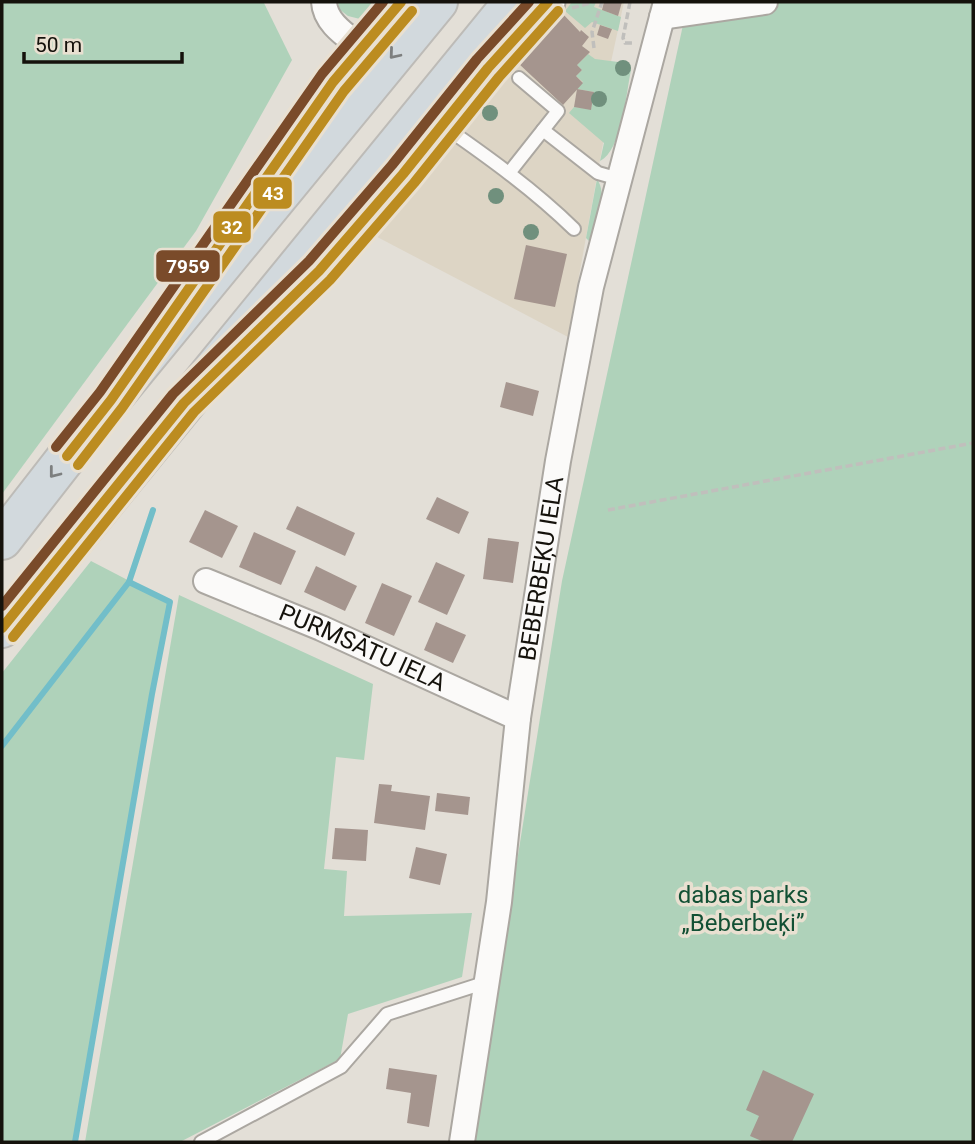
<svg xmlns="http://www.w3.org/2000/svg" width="975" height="1144" font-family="Roboto,sans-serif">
<rect width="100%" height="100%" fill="#e3dfd7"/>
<polygon fill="#ddd5c5" points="567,2 624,2 606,85 613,88 568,337 362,229 433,151 447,152"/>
<g fill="#afd2ba">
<polygon points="2,2 261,2 264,3 292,60 196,231 2,494"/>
<polygon points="338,2 386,2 378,11 364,20 348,16 339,9"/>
<polygon points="572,2 596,2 594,7 621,17 618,31 592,22 585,28 565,11"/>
<polygon points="688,2 973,2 973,1142 472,1142 562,581"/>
<path d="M588,54l7,5 31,4 5,7c-5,23 -9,80 -31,91l4,-18 -35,-30 5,-6 17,2 3,-17 -17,-3 6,-7 -7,-6 6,-6 -5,-5z"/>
<path d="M597,179c11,16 1,45 -8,62l-3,-3z"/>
<polygon points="91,561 170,602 152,694 75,1142 2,1142 2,673"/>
<polygon points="179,595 373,684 364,760 336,757 324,869 347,871 344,916 472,913 462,977 348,1014 340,1059 180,1142 85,1142"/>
</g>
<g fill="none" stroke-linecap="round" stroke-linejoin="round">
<g stroke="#72bec9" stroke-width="6">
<polyline points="2,746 129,582 153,510"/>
<polyline points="75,1142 152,694 170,602 129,582"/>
</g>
</g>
<g fill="#a5958e">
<polygon points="604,2 622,2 618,16 602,10"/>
<polygon points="562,13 580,32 581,30 589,37 582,46 590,52 577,65 582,70 576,76 583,83 563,105 518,63 543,35 545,36 551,30 549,27"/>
<polygon points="600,25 612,29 608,39 597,35"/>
<polygon points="577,89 594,92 591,110 574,107"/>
<polygon points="526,245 567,254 555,307 514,299"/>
<polygon points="506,382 539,391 533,416 500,407"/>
<polygon points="437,497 469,512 459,534 426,519"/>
<polygon points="297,506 355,533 345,556 286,529"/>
<polygon points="205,510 238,526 222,558 189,542"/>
<polygon points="254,532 296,551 281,585 239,567"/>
<polygon points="488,538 519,542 513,583 483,579"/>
<polygon points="436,562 465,575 447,615 418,602"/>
<polygon points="316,566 357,586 345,611 304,592"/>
<polygon points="382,583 412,596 394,636 365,623"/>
<polygon points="436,622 466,635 453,663 424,650"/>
<polygon points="379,784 392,785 391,791 430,796 425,830 374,823"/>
<polygon points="437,793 470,797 468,815 435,811"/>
<polygon points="335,828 368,830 366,861 332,859"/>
<polygon points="416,847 447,854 440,885 409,878"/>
<polygon points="389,1068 437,1075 429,1127 407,1123 411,1093 386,1089"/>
<polygon points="763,1070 814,1094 792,1142 764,1142 750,1136 759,1116 746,1110"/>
</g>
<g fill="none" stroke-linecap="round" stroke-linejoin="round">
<g stroke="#aba7a1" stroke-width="16">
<g id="lane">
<path d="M442,125c46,32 92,65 132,104"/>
<polyline points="543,130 598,173 619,179"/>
<polyline points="509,173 558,111 519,78"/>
<polyline points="201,1142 341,1067 387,1014 487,982"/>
</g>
</g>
<g stroke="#aba7a1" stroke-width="28">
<g id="street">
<path d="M324,2c1,21 23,34 38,46"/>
<polyline points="662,17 765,2"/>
<path id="s1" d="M206,581l115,47 197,90"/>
<path id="s2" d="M462,1142l37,-240 19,-184 40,-257 33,-174 75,-285"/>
</g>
</g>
<g stroke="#aba7a1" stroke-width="37">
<g id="secondary">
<polyline points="222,240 333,82 401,2"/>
<path d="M283,306c75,-73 137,-156 204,-236 20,-23 41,-46 61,-68"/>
</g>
</g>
<g stroke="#bdbbb7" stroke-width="42">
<g id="highway">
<polyline points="2,540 111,400 438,2"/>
<polyline points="2,628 513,2"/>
</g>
</g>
<g stroke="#c0bfbc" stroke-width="3.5" stroke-dasharray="7 3.5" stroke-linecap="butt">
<polyline points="630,2 623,38 625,43 632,43"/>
<polyline points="572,8 594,2"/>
<polyline points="594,48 592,32 602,2"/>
<polyline points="608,510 973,443"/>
</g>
<use href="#lane" stroke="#fbfaf9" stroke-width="12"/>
<use href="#street" stroke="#fbfaf9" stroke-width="24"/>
<use href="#secondary" stroke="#fbfaf9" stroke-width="33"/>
<use href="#highway" stroke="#d2d9dd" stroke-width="38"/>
<g stroke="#e9e0d1" stroke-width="16">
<g id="bus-1">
<polyline points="67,456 111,400 333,82 401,2"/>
<polyline points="2,628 184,403 319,271 403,174 488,68 548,2"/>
</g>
</g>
<g stroke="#e9e0d1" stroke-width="16">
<g id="bus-2">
<polyline points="78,465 122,408 344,91 412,11"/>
<polyline points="13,637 194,412 330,280 414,183 499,77 558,11"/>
</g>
</g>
<g stroke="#e9e0d1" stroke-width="16">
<g id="bus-3">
<polyline points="56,447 100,392 322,74 383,2"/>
<polyline points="2,606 173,394 309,261 392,165 477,59 529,2"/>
</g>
</g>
<use href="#bus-1" stroke="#bc8c20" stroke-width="10"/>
<use href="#bus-2" stroke="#bc8c20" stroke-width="10"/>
<use href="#bus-3" stroke="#7a4b2a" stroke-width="10"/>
</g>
<g fill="#70907d">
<circle cx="623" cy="68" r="8"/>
<circle cx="599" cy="99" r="8"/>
<circle cx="490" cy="113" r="8"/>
<circle cx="496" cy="196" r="8"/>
<circle cx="531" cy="232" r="8"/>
</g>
<defs><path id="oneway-chevron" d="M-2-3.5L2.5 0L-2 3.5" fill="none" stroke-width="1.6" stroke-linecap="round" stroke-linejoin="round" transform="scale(1.75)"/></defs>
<g stroke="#7d7f7f">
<use href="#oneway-chevron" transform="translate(394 54) rotate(130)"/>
<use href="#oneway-chevron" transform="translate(54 473) rotate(128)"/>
</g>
<g text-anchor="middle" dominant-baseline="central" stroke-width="7" stroke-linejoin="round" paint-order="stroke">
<g font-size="24" fill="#15120c" stroke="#e9e0d1">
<text stroke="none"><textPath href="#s2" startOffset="579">BEBERBEĶU IELA</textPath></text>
<text stroke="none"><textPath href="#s1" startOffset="170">PURMSĀTU IELA</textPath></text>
</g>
<g font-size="24" fill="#125034" stroke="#e9e0d1">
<text x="743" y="895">dabas parks<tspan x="743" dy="28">„Beberbeķi”</tspan></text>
</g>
</g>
<g stroke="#e9e0d1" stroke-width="2.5">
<rect x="252" y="176" width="41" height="34" rx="7" fill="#bc8c20"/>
<rect x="212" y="210" width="40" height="34" rx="7" fill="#bc8c20"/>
<rect x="155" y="249" width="66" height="34" rx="7" fill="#7a4b2a"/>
</g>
<g font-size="19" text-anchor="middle" font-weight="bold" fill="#fff">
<text x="273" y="200">43</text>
<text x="232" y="234">32</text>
<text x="188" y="273">7959</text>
</g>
<rect width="975" height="1144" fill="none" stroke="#15120c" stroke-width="7"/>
<path d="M24 52v10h158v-10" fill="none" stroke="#15120c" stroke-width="3.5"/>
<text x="35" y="52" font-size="21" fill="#15120c" stroke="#e9e0d1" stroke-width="5" paint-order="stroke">50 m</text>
</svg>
